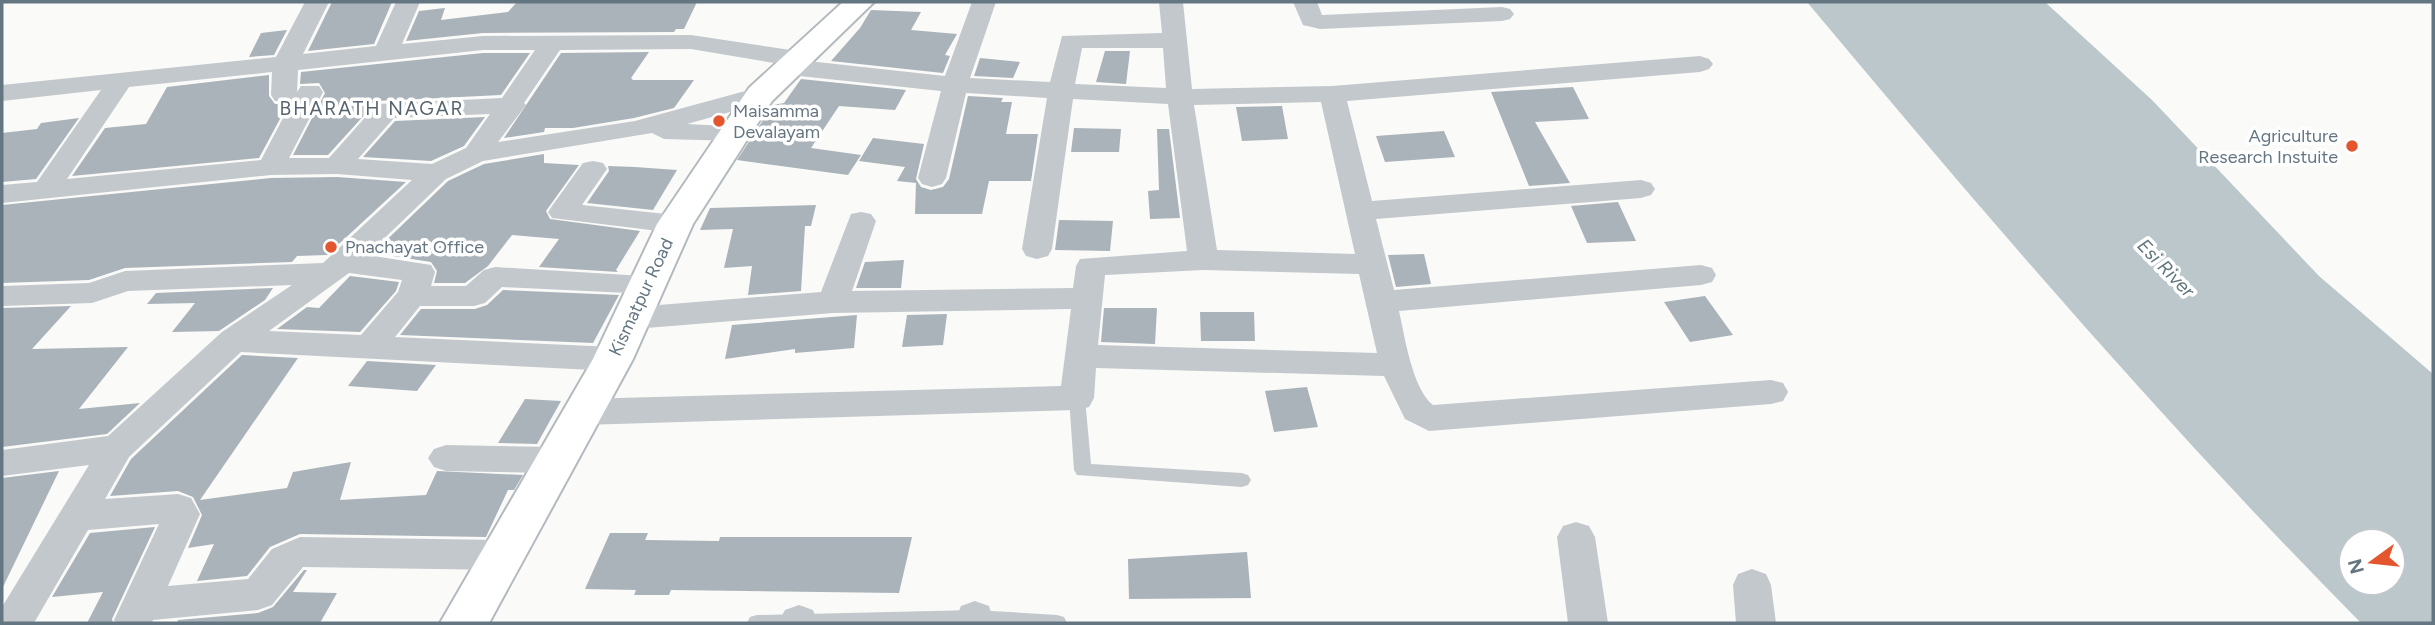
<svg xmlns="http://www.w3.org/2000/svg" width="2435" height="625" font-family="Figtree,sans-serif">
<rect width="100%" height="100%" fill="#fafaf8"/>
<path fill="#bbc7cb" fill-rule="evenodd" d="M1807,2h238l107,98 167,176 114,98v249h-72c-195,-197 -376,-408 -554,-621zM2351,541h42v42h-42z"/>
<g fill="#aab3b9">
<polygon points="332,2 392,2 374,44 308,51"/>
<polygon points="517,2 697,2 684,29 676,29 674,32 483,33 406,41 419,11 445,8 441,20 508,12"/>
<polygon points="871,10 921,12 911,30 957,34 945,55 950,56 943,73 831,61 860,28"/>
<polygon points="287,30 274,55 249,57 261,33"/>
<polygon points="1105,51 1130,51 1126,84 1096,82"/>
<polygon points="649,52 631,78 633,80 694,80 674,108 634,118 573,128 545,128 544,132 504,138 561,53"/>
<polygon points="483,53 530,53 501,95 377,101 328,155 293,155 325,93 319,83 300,84 301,72"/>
<polygon points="980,58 1020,62 1013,78 974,76"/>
<polygon points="269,75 269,96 275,104 288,104 259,158 72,176 105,128 146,124 167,87"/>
<polygon points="801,79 906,90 895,110 839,106 811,148 861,155 848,175 737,160 773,105 784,103"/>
<polygon points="1573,87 1589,119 1535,122 1570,183 1529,186 1491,92"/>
<polygon points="968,96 1003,98 1001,102 1012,102 1006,134 1038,134 1031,181 989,181 982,214 915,214 916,183 897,181 905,167 859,161 873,138 924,144 916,179 921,187 931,190 943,187 949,179"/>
<polygon points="1282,106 1288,139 1242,141 1236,107"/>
<polygon points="485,117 464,146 431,161 363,157 395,121"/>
<polygon points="79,118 36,179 2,182 2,133 37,129 41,123"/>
<polygon points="1074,128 1121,129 1119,152 1071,152"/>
<polygon points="1157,129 1169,129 1180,218 1150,219 1148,191 1159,190"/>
<polygon points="1444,131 1455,157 1385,162 1376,136"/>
<polygon points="544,154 544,163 579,165 546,211 550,219 640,231 616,270 618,272 539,267 559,239 512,235 488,266 465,283 434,283 437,271 431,262 373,253 448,181 484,164"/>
<polygon points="608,166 635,167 677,170 653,210 587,203 609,171"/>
<polygon points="337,177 406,182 327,255 297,256 292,262 125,268 89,280 2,283 2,205 271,178"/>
<polygon points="1618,202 1636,241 1587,243 1571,206"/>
<polygon points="816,205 811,226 805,226 801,291 748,295 752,266 724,268 733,229 700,230 710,208"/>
<polygon points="1059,220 1113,221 1110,251 1055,250"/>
<polygon points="1424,254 1431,284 1396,287 1388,255"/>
<polygon points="904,260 901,288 856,288 865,262"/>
<polygon points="350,276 399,282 396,291 360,332 277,329 307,307 319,308"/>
<polygon points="273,288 265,300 219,331 172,332 195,303 147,304 156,293"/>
<polygon points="503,290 619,295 593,343 400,335 421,309 475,309 487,305"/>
<polygon points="1705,296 1733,335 1690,342 1664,302"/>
<polygon points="71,306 32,349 128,347 79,409 140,403 107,434 2,447 2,308"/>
<polygon points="1104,308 1157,308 1155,344 1101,342"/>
<polygon points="1200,312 1254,312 1255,341 1201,341"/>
<polygon points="947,314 943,345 902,347 907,315"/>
<polygon points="857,315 854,348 795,353 795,349 725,359 732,325"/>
<polygon points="242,355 298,358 200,500 287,488 293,472 351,462 340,500 426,495 437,471 523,475 514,490 508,490 486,537 300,534 270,547 247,576 197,581 214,544 188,548 202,515 193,497 178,491 110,496 131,459"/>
<polygon points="367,361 436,365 417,391 348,386"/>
<polygon points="1307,387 1318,427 1274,432 1265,391"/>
<polygon points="525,399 561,401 537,444 498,443"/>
<polygon points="59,471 2,589 2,478"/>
<polygon points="155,527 112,619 113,623 87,623 103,592 52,597 90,533"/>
<polygon points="610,533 648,533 645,540 719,541 720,537 912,537 899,593 671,590 669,595 634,595 636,590 585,589"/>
<polygon points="1247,552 1251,598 1129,599 1128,559"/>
<polygon points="304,570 307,570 293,592 337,593 320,623 177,623 178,620 258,613 273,607"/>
</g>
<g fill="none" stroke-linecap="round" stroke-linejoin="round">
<g stroke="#b3babf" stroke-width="4">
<polygon id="secondary" points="843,2 874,2 772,101 693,224 633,359 489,623 440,623 593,359 657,224 749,88"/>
</g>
<g fill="#c3c8cc" fill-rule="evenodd">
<polygon points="1077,392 1083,394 1085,398 1091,464 1242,473 1248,475 1251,480 1248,485 1242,487 1077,475 1074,470 1069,398 1071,394"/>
<polygon points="975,610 1057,615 1064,617 1067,623 747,623 750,617 757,615"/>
</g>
<g fill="#c3c8cc" fill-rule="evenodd">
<path d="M305,2h24l-26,52 73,-8 20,-44h24l-18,42 81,-8 208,-1 106,16 9,3 2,7 137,15 27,-74h24l-26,76 80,4 12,-46 100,-3 -3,-31h24l9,87 140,-3 368,-30 9,3 4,5 -4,5 -9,3 -353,29 25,100 269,-21 10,3 4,6 -4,6 -10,3 -265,21 18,71 307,-25 11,3 4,7 -4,7 -11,3 -302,26c6,26 13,77 34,94l338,-25 12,3 5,9 -5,9 -12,3 -342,27 -24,-12 -21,-43 -288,-8 -2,30 -5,9 -12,3 -495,15 -12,-4 -5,-9 5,-9 12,-4 479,-13 10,-77 -238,4 -199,16 -11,-3 -5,-8 5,-8 11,-3 187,-15 30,-78 10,-2 10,2 5,7 -24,70 221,-3 3,-22 4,-7 107,-8 -19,-147 -95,-5 -21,150 -4,7 -11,3 -11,-3 -4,-7 25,-151 -81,-5 -20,85 -4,6 -10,3 -10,-3 -4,-6 23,-87 -151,-16 -9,-3 -4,-5 3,-3 -89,-15 -131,1 -36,53 2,2 -28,37 137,-21 125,-34 9,2 4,6 -4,6 -82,23 59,3 3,6 -3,6 -10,2 -72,-2 -12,-6 -169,28 -37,18 -79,76 64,10 4,7 -4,14h35l18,-16 11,-3 165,10 4,7 -4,7 -11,3 -147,-7 -17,16 -11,3h-54l-25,31 218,10 12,4 4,8 -4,8 -12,4 -372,-19 -112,105 -24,42 73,-5 13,4 9,16 -32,72 80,-7 24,-30 28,-12 202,3 13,4 6,11 -6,11 -13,4 -199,-3 -31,38 -14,5 -105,10 -1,3h-36l-2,-3 45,-96 -71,6 -54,93h-32v-16l87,-142 -87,11v-26l106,-14 114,-104 70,-47 -164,6 -36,12 -90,3v-20l87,-3 36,-12 198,-8 89,-83 -75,-6 -66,1 -269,28v-18l35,-3 64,-92 -99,11v-16l274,-28zM1082,48h81l3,40 -91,-4zM483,50h52l-33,48 -125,6 -48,54h-40l34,-66 -4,-6h-18l-4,6 1,-22zM272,72l-1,23 4,6h17l-31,59 -194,19 62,-92zM1321,102l34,152 -138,-4 -23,-145zM490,114l-24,34 -34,16 -74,-5 36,-41zM1203,270l156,4 18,79 -279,-8 7,-70zM349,273l53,7 -4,12 -37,43 -92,-4z"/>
<polygon points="1293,2 1317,2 1322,15 1502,7 1510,9 1514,14 1510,19 1502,21 1320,29 1303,25"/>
<polygon points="593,161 603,163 607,169 582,205 675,215 685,217 690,224 685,231 675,233 552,218 548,212 552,206 583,163"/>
<polygon points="446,445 555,447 567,451 573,460 567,469 555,473 446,471 434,467 428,458 434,449"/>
<polygon points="1576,522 1589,526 1595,537 1608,623 1568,623 1557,537 1563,526"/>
<polygon points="1752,569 1766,574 1771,585 1776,623 1736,623 1733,585 1738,574"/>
<polygon points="975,601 989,606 994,623 954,623 961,606"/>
<polygon points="799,605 813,610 818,623 778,623 785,610"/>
</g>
<use href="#secondary" fill="#fff" fill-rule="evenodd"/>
</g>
<g fill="#e4572e" stroke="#fff" stroke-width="2.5">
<circle cx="719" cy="121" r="7"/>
<circle cx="2352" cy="146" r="7"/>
<circle cx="331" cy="247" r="7"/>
</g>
<g text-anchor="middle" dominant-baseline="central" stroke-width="7" stroke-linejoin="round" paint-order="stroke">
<g font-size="18" fill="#657683" stroke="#fff" text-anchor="start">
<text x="733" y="111">Maisamma<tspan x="733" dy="21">Devalayam</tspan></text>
<text x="2338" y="136" text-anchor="end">Agriculture<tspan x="2338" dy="21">Research Instuite</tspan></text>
<text x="345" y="247">Pnachayat Office</text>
</g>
<g font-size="18" fill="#657683" stroke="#fff">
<text transform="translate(641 297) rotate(-65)">Kismatpur Road</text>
</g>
<g font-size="19" letter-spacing="2" fill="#57646e" stroke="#fff">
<text x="372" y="108">BHARATH NAGAR</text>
</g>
<g font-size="19" font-style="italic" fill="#60757c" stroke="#fff">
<text transform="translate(2166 268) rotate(46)">Esi River</text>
</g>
</g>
<rect width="2435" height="625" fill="none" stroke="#657683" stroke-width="7"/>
<g transform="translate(2372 562) rotate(255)"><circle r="33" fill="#ffffff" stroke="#c1c8cd" stroke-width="2"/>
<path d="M0-5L12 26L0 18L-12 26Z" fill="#e4572e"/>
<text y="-10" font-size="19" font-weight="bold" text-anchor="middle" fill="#657683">N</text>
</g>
</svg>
